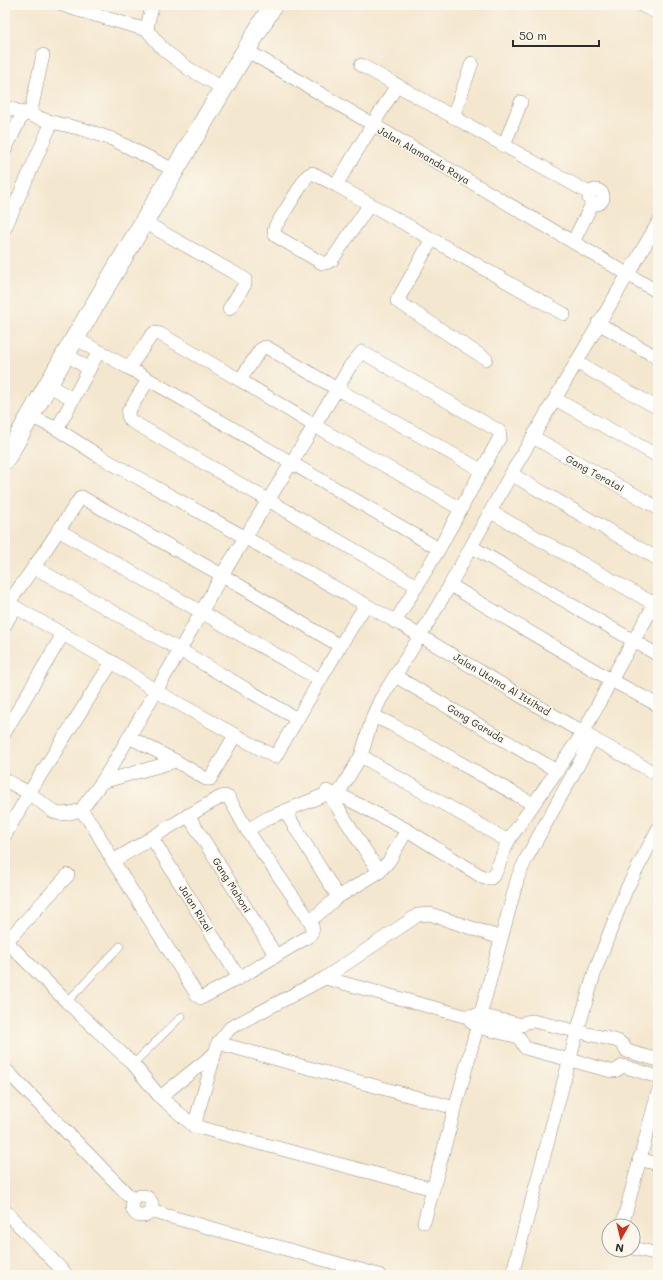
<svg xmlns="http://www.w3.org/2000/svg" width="663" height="1280" font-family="Mali,sans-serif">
<rect width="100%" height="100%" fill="#fbf7ec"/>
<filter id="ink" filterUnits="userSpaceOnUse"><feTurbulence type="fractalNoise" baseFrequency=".025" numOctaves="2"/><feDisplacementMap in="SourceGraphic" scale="8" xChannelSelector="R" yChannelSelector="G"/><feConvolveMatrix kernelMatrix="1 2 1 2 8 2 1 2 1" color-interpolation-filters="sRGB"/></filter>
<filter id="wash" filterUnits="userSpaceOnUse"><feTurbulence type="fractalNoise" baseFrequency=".012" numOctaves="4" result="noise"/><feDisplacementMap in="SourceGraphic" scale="16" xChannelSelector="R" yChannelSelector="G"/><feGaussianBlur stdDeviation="0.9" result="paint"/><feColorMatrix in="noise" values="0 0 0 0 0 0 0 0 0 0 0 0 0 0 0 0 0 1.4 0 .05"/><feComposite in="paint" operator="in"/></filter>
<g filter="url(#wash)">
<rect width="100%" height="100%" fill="#f4e7cf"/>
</g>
<g filter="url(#ink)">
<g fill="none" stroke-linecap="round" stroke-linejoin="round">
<g stroke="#90897d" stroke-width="8">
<g id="lane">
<polyline points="67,1002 120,946"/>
<polyline points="133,1064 182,1016"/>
</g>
</g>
<g stroke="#90897d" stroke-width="14">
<g id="street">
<polyline points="63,5 78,10"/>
<polyline points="81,5 78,10 147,30 164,50 189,69 223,88"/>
<polyline points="643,6 658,13"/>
<polyline points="147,30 149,18 153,5"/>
<polyline points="246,50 658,292"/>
<polyline points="361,65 589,193"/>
<polyline points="5,107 52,122 82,129 112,139 174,170"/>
<polyline points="30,115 43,55"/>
<polyline points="453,117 472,63"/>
<polyline points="504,146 521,102"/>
<polyline points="5,150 23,113"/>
<polyline points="336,185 397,85"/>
<circle cx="596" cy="197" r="7"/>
<polyline points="370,204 332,260 326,263 322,263 276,236 274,233 275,227 307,176 312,173 336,185 564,314"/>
<polyline points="144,222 245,279 245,284 229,309"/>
<polyline points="5,228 52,122"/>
<polyline points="432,239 397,301 486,359"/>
<polyline points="573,242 592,204"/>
<polyline points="598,323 658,358"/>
<polyline points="75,338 129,368 151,336 154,333 160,334 240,380 315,426 461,509"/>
<polyline points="66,354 89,369"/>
<polyline points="576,362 658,408"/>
<polyline points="129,368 439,549"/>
<polyline points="148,380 128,412 128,416 131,421 417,586"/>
<polyline points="48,385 73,399"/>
<polyline points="555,399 658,456"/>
<polyline points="30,416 57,429 99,456 402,625 583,733 658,775"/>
<polyline points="57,429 99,351"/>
<polyline points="533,437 658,508"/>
<polyline points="511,474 658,559"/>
<polyline points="491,512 658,606"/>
<polyline points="58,530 320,680"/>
<polyline points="472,547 658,655"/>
<polyline points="34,567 81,497 222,575 340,646"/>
<polyline points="450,585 611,680 658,705"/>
<polyline points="5,600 15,607 112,662 156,691 275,757 340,646 365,606"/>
<polyline points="9,602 34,567 180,650 297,719"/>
<polyline points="395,622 439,549 500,437 499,431 362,352 350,366 337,389 481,470"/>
<polyline points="5,625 15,607"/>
<polyline points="395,676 557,771"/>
<polyline points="5,732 63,634"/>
<polyline points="361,756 508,841"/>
<polyline points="176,761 206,779 210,779 235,735"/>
<polyline points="5,780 29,793 112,662"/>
<polyline points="102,782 176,761 129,737"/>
<polyline points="327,791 379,872"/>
<polyline points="338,794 407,830 484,878 491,878 495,874 508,841 583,733 611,680 658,598"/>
<polyline points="533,804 391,724 373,716 380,700 420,636 450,585 511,474 658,223"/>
<polyline points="81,810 94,827 113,861"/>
<polyline points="285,811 338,897"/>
<polyline points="188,815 276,956"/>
<path d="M247,830l-18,-32 -4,-2 -4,1c-37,20 -72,43 -108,64l84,134 4,3 38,-20 70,-42c5,-5 4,-9 1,-15l-63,-91 21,-12 61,-25 9,1 23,-38 12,-40"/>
<polyline points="5,835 29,793 54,812 61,814 70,813 81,810 102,782 116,759 180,650 222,575 337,389 268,348 265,347 260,350 240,380"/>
<polyline points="152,838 239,978"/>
<polyline points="310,921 338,897 379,872 389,861 407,830"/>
<polyline points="7,942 67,1002 133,1064 160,1097"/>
<polyline points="5,943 68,875"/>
<polyline points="325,978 464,1016 480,1015 522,1025 526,1022 533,1021 618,1041 623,1045 627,1051 658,1060"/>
<polyline points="471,1022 478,1027 519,1037 525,1048 611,1071 615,1071 623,1066 658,1077"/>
<polyline points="218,1043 455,1108"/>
<polyline points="5,1069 134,1201"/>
<polyline points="194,1126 160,1097 214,1054"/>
<polyline points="639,1159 658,1164"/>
<polyline points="433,1189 194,1126 218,1043 230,1028 325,978 418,915 430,914 501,938"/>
<circle cx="142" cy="1206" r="10"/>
<polyline points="5,1211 67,1275"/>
<polyline points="150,1211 379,1275"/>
<polyline points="424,1222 518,877 526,859 593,738"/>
<polyline points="622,1226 658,1092"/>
<polyline points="633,1248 658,1254"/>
<polyline points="512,1275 577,1032 596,968 626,890 658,829"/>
</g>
</g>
<g stroke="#90897d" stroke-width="20">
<polyline id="secondary" points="5,460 75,338 273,5"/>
</g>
<use href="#lane" stroke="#fff" stroke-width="7"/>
<use href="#street" stroke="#fff" stroke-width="13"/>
<use href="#secondary" stroke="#fff" stroke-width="19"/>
</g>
</g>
<g text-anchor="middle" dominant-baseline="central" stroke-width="3.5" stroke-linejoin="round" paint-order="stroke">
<g font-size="10" fill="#2b2b2b" stroke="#fbf7ec">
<text transform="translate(424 155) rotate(30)">Jalan Alamanda Raya</text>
<text transform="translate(595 473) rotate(29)">Gang Teratai</text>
<text transform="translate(502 684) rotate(31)">Jalan Utama Al Ittihad</text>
<text transform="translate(476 723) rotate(31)">Gang Garuda</text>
<text transform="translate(232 885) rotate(58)">Gang Mahoni</text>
<text transform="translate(196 908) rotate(58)">Jalan Rizal</text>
</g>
</g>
<rect width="663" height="1280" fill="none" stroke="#fbf7ec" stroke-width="20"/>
<g transform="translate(621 1238) rotate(188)"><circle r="19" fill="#fbf7ec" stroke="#a8a59f"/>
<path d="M0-3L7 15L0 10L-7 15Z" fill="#c8321e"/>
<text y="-6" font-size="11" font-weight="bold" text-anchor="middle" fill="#2b2b2b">N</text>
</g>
<path d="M513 40v6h86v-6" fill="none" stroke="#2b2b2b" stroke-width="2"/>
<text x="519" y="40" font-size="12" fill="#2b2b2b" stroke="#fbf7ec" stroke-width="3" paint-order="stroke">50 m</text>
</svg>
